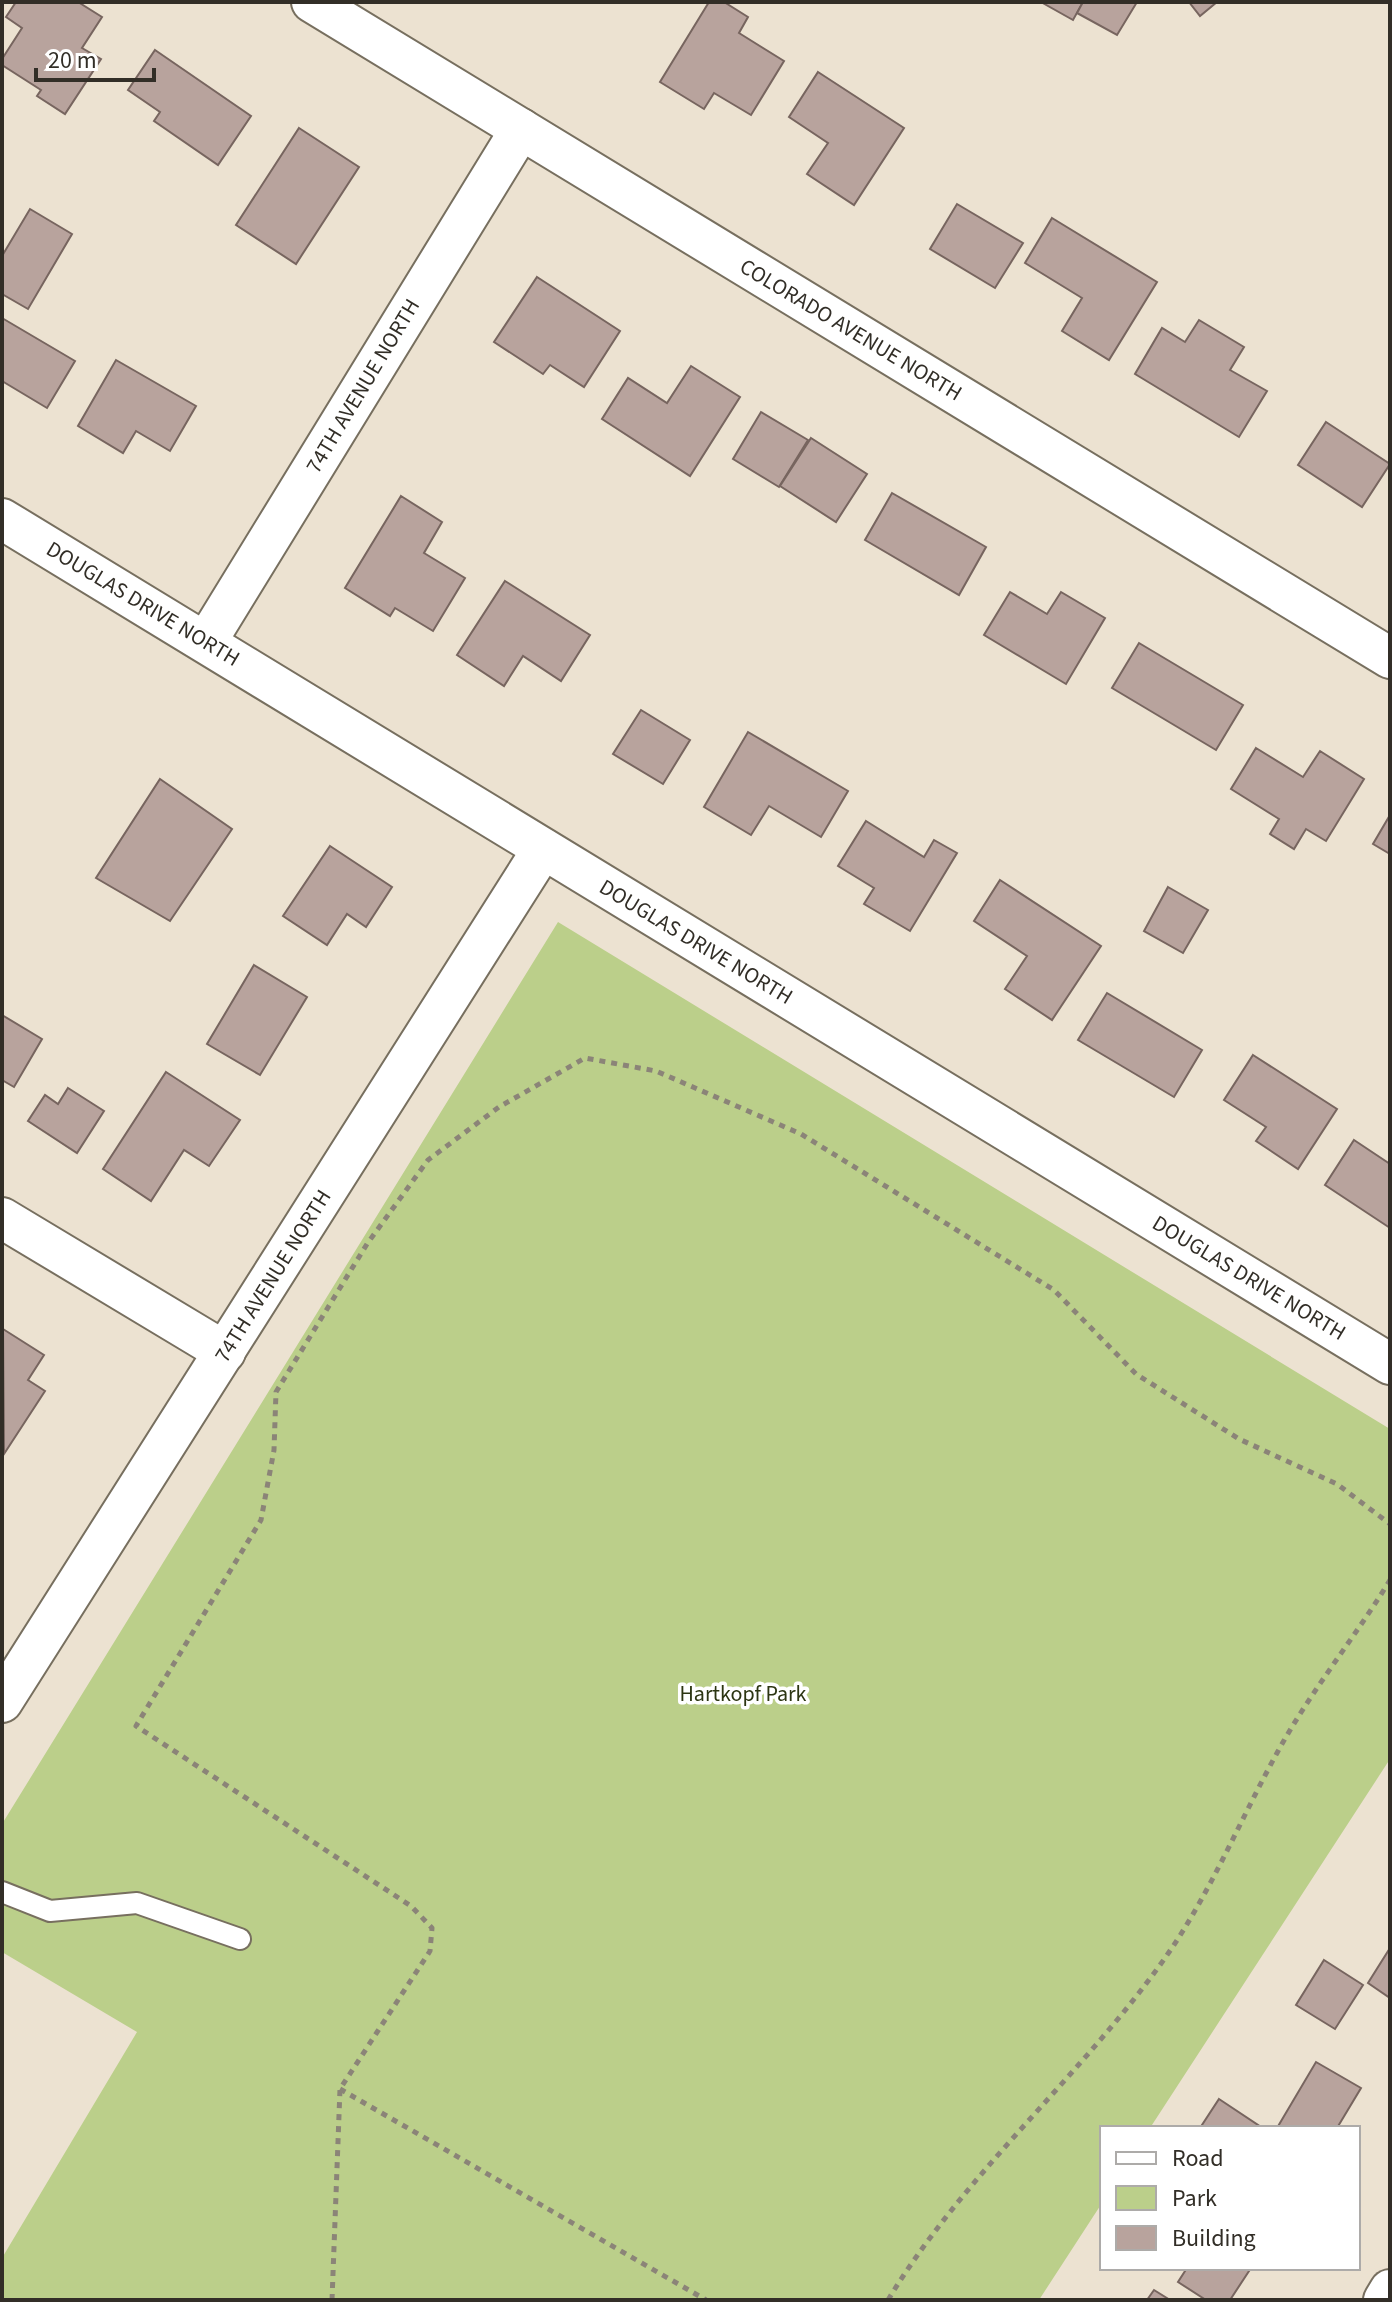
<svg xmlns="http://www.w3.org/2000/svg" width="1392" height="2302" font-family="'Source Sans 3',sans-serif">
<rect width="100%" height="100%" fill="#ece2d1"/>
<polygon fill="#bbcf8a" points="558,922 1390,1429 1390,1759 1150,2128 1102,2128 1102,2203 1039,2300 2,2300 2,2258 137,2032 2,1952 2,1824"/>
<g fill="#b8a39d" stroke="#77655f" stroke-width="2">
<polygon points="16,2 78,2 102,17 82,48 101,59 65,114 37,96 41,90 2,65 2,59 22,28 6,17"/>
<polygon points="709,2 724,2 748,17 739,33 784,61 751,115 714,93 704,109 660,82"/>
<polygon points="1041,2 1083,2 1073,20"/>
<polygon points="1083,2 1137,2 1117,35 1077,13"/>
<polygon points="1189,2 1217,2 1200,16"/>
<polygon points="155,50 251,116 218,165 154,121 160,112 128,90"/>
<polygon points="818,72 904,128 854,205 807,174 828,143 789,117"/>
<polygon points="299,128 359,167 296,264 236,225"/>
<polygon points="957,204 1023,243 995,288 930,249"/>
<polygon points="30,209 72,234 28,309 2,294 2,256"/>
<polygon points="1052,218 1157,282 1109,360 1062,331 1082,298 1025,263"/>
<polygon points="537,277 620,331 584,387 550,365 543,374 494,342"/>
<polygon points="2,318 75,361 47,408 2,381"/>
<polygon points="1199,320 1244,347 1230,370 1267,391 1239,437 1135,374 1162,328 1185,342"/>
<polygon points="116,360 196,406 170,451 136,431 123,453 78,426"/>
<polygon points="691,366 740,397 690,476 602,419 628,378 667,403"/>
<polygon points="761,412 808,440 779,487 733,459"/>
<polygon points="1326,422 1390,464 1362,507 1298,465"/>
<polygon points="811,438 867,474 836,522 780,486"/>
<polygon points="892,493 986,547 959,595 865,540"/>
<polygon points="401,496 442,522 424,553 465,578 433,631 395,608 390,616 345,588"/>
<polygon points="505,581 590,635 561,681 523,656 504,686 457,655"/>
<polygon points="1010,592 1047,614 1061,592 1105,618 1066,684 984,635"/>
<polygon points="1139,643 1243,705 1216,750 1112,688"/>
<polygon points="641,710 690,740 663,784 613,754"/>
<polygon points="748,732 848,791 821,837 769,806 751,835 704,807"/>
<polygon points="1256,748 1303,777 1320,751 1364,779 1326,841 1306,829 1294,849 1270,834 1279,819 1231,789"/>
<polygon points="160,779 232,829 170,921 96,878"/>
<polygon points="1390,815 1390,854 1373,844"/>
<polygon points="866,821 924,857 934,840 957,853 910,931 864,904 874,888 838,866"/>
<polygon points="330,846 392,887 366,927 347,914 327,945 283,916"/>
<polygon points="1000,880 1101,946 1052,1020 1005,989 1027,956 974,921"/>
<polygon points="1168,887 1208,910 1183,953 1144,931"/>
<polygon points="254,965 307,997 260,1075 207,1044"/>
<polygon points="1107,993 1202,1050 1174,1097 1078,1040"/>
<polygon points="2,1015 42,1039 14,1087 2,1080"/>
<polygon points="1253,1055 1337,1109 1298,1169 1256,1141 1266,1127 1224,1100"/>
<polygon points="166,1072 240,1120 209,1166 184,1150 151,1201 103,1169"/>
<polygon points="68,1088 104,1111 77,1153 28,1121 45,1095 58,1104"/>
<polygon points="1354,1140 1390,1164 1390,1228 1325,1185"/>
<polygon points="3,1329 44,1355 28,1380 45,1391 4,1454"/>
<polygon points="1390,1948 1390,1998 1368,1983"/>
<polygon points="1324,1960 1363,1985 1335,2029 1296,2005"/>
<polygon points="1316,2062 1361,2088 1337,2128 1277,2128"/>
<polygon points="1219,2099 1261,2127 1260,2128 1200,2128"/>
<polygon points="1187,2268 1251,2268 1230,2300 1206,2300 1178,2282"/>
<polygon points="1154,2290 1170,2300 1147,2300"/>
</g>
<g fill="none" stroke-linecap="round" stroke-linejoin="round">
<g stroke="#776f5f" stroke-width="24">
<polyline id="service" points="2,1892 50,1911 137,1903 240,1939"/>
</g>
<g stroke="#776f5f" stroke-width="44">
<g id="minor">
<polyline points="312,2 1390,658"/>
<polyline points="2,519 1390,1364"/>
<polyline points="206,642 521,129"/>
<polyline points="2,1218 225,1352"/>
<polyline points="2,1702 543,849"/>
<polyline points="1384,2300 1390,2290"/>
</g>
</g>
<g stroke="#8b8478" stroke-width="5" stroke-dasharray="6 6" stroke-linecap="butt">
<polyline points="340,2089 706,2300"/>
<polyline points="332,2300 340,2089 430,1951 432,1928 411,1906 136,1726 261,1520 274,1450 276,1392 367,1244 428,1160 499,1107 585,1058 656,1071 801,1134 1054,1290 1136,1374 1239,1439 1337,1484 1390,1524"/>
<path d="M888,2300c75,-124 187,-218 272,-335 48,-66 78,-141 117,-212 33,-61 77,-114 113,-173"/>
</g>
<use href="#service" stroke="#fff" stroke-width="20"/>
<use href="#minor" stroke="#fff" stroke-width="40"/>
</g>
<g text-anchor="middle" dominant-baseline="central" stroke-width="7" stroke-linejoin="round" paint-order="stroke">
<g font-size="22" fill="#322e27" stroke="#fff">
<text transform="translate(851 330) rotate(31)">COLORADO AVENUE NORTH</text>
<text transform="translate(363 386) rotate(-59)">74TH AVENUE NORTH</text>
<text transform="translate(143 604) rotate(31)">DOUGLAS DRIVE NORTH</text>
<text transform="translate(696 942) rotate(31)">DOUGLAS DRIVE NORTH</text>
<text transform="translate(273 1276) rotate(-58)">74TH AVENUE NORTH</text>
<text transform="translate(1249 1278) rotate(31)">DOUGLAS DRIVE NORTH</text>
</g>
<g font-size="22" fill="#2c3512" stroke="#fff">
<text x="743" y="1694">Hartkopf Park</text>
</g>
</g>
<rect width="1392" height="2302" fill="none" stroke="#322e27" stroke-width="8"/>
<rect x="1100" y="2126" width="260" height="144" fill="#ffffff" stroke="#adaba9" stroke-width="2"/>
<rect x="1116" y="2152" width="40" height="12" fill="#ffffff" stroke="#adaba9" stroke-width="2"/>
<text x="1172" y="2166" font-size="24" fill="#322e27">Road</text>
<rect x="1116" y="2186" width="40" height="24" fill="#bbcf8a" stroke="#adaba9" stroke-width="2"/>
<text x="1172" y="2206" font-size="24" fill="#322e27">Park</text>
<rect x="1116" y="2226" width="40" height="24" fill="#b8a39d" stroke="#adaba9" stroke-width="2"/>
<text x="1172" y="2246" font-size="24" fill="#322e27">Building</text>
<path d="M36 68v12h118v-12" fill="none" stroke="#322e27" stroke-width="4"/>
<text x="48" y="68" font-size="24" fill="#322e27" stroke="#ffffff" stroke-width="6" paint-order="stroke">20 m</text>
</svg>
